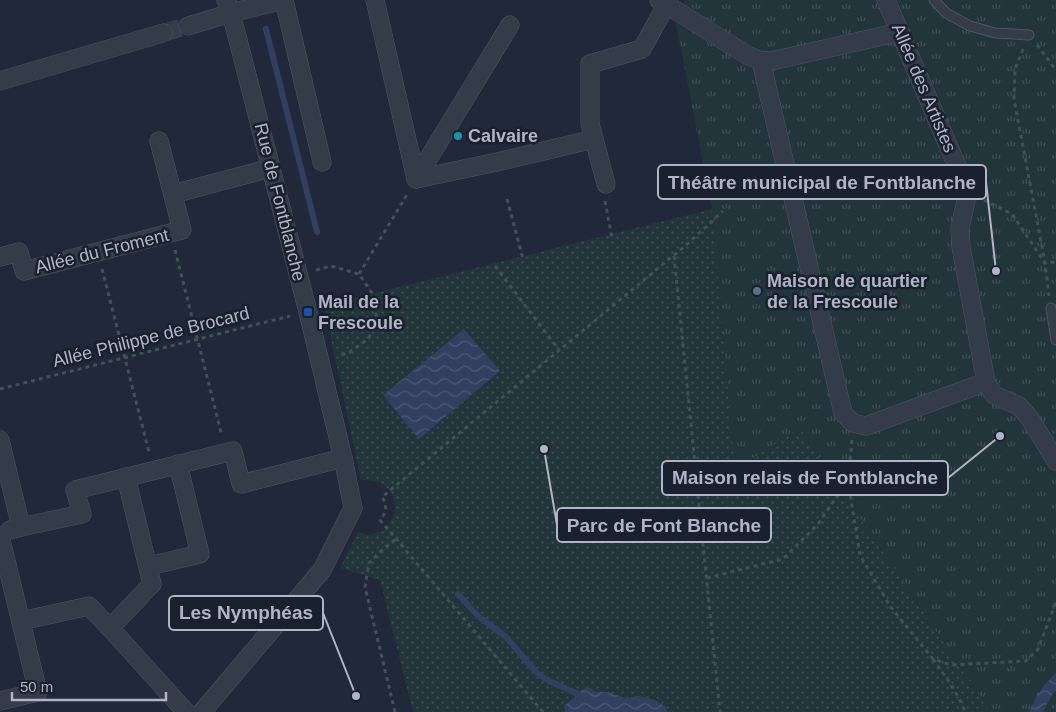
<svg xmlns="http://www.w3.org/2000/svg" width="1056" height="712" font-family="Arial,sans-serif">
<defs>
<pattern id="grass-tufts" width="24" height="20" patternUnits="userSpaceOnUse" patternTransform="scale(1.25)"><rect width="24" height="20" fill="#22353a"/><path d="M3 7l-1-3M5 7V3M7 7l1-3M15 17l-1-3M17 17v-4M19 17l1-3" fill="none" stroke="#405055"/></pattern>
<pattern id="park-dots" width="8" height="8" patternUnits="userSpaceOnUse" patternTransform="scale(1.25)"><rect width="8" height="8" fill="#22353a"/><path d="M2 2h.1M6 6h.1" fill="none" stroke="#405055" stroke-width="1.8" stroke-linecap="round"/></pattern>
<pattern id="water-waves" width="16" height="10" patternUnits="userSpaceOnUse" patternTransform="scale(1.25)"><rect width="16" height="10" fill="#323f5f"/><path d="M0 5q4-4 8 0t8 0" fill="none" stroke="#4d5874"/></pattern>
</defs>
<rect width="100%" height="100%" fill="#202839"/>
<polygon fill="url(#grass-tufts)" points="685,0 1056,0 1056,712 990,712 800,428 735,470 712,209 676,24"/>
<path fill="url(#park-dots)" d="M712,209l23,261 65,-42 190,284h-577l-33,-132 -40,-12 18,-36 10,3 16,-5c4,-5 9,-11 10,-17 3,-11 -3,-25 -14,-30 -5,-3 -13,-3 -19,-3l-37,-174z"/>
<g fill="url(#water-waves)">
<polygon points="464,329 500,371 419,439 383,395"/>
<path d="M1056,673v18l-3,2 -10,19h-14c6,-16 15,-28 27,-39z"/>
<polygon points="588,687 596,692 607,692 626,698 639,696 655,700 666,707 667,712 565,712 564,706 575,697 581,690"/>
</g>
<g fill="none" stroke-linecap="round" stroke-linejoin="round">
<g stroke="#323f5f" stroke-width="6">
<polyline points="266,29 317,232"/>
<polyline points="458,594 478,616 506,637 536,672 545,679 578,694 584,698"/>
</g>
<polyline stroke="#353d4e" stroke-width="18" stroke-dasharray="18 9" stroke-linecap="butt" points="163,33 188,26"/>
<g stroke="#4f5564" stroke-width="11">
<g id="service">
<polyline points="934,0 946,13 970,26 995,33 1029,35"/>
<polyline points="1051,308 1056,340"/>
</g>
</g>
<g stroke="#4f5564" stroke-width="19">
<g id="minor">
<polyline points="284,0 322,162"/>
<polyline points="375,0 416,179 497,162 594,139 590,123 590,64 642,49 669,0"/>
<polyline points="659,0 747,55 761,61 776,60 900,32"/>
<polyline points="886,0 962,178 967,196 960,228 961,247 986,382 994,395 1019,406 1029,417 1056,461"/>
<polyline points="188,26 231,13 283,0"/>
<polyline points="761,61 843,413 853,423 866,426 986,382"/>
<polyline points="0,81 163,33"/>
<polyline points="594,139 606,184"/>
<polyline points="416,179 510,25"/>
<polyline points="173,194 271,168"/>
<polyline points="0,257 19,252 24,271 182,230 159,141"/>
<polyline points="0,440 21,527 10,530"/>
<polyline points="21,527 82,514 75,490 233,451 241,484 343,458"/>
<polyline points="0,536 38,692 0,701"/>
<polyline points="149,566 200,554 178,464"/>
<polyline points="21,621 89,606 110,628 186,712"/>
<polyline points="110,628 152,584 126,477"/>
<polyline points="202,712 322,570 353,508 343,458 308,312 231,13 226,0"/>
</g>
</g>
<g stroke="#405258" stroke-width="3" stroke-dasharray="4 4" stroke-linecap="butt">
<polyline points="1037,45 1056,70"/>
<polyline points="1023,49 1015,69 1014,99 1045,263 1049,296"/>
<polyline points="507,199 523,259"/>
<polyline points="984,200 1012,214 1045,263 1056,262"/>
<polyline points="605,201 612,238"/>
<polyline points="175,250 222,436"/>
<polyline points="674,256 720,712"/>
<polyline points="495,266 559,350"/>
<polyline points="102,269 149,452"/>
<polyline points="316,270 331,266 359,274 374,296 377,323 368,339 350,352 338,356"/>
<polyline points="359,274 408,193"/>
<polyline points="0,389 290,316"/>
<polyline points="852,440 848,481 860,555 890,606 933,659 951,665 1026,661 1038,649 1056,602"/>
<polyline points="707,578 783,559 818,524 847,482"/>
<path d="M933,659c12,17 25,34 32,53"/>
<polyline points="395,712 365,587 369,563 383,549 396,539"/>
<path d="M543,712l-163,-192c6,-7 8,-14 2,-23l303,-251 38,-35"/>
</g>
<use href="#service" stroke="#343b49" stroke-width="9"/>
<use href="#minor" stroke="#343b49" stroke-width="18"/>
</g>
<circle fill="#0f9aa8" stroke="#19202e" stroke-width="2" cx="458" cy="136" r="5"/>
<circle fill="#5c6f8a" stroke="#19202e" stroke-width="2" cx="757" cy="291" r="5"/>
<rect fill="#1a4fb4" stroke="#19202e" stroke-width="2" x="303" y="307" width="10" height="10" rx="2.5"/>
<g text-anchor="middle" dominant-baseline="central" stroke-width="5" stroke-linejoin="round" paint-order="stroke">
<g font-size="18" fill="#afb5c6" stroke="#19202e">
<text transform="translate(924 88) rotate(67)">Allée des Artistes</text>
<text transform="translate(280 202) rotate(76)">Rue de Fontblanche</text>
<text transform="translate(102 251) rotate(-14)">Allée du Froment</text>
<text transform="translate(151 337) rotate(-14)">Allée Philippe de Brocard</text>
</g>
<g font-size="18" font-weight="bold" fill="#afb5c6" stroke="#19202e" text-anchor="start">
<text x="468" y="136">Calvaire</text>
<text x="767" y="281">Maison de quartier<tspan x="767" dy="21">de la Frescoule</tspan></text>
<text x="318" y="302">Mail de la<tspan x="318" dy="21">Frescoule</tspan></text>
</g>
</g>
<path fill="none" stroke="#afb5c6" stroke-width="2" d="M996 271L986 182M1000 436L948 478M544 449L557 525M356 696L323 613"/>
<g fill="#afb5c6" stroke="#19202e" stroke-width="2">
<circle cx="996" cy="271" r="5"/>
<circle cx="1000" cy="436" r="5"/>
<circle cx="544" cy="449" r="5"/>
<circle cx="356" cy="696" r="5"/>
</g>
<g fill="#19202e" stroke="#afb5c6" stroke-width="2">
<rect x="658" y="165" width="328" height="34" rx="5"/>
<rect x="662" y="461" width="286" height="34" rx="5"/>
<rect x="557" y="508" width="214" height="34" rx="5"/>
<rect x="169" y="596" width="154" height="34" rx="5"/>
</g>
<g font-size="19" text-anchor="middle" font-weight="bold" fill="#afb5c6">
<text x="822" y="189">Théâtre municipal de Fontblanche</text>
<text x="805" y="484">Maison relais de Fontblanche</text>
<text x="664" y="532">Parc de Font Blanche</text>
<text x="246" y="619">Les Nymphéas</text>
</g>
<path d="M12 692v8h154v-8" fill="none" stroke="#afb5c6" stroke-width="2.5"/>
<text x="20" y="692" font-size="15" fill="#afb5c6" stroke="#19202e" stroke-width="4" paint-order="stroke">50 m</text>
</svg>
